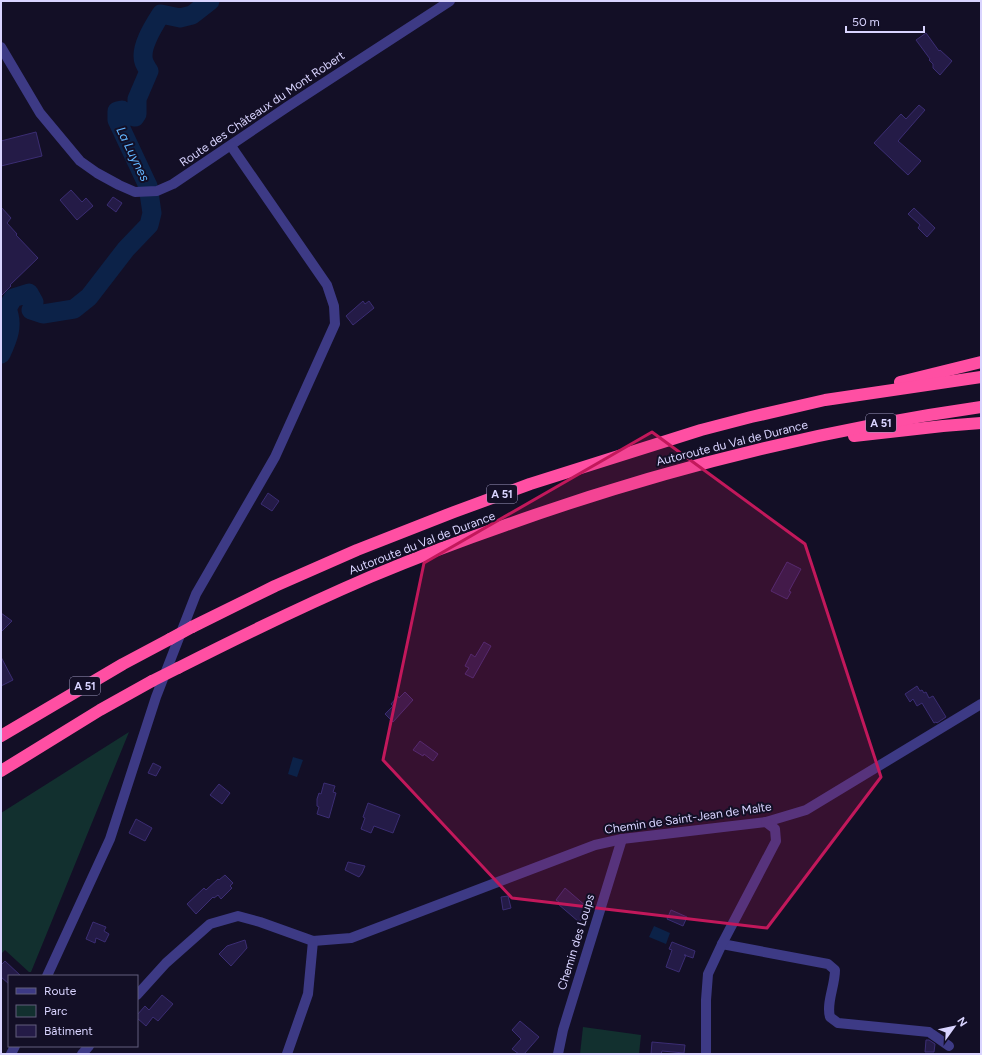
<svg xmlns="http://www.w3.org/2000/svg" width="982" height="1055" font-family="Figtree,sans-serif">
<rect width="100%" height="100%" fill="#130f26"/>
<g fill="#12302f">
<polygon points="129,732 31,972 29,972 5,950 1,954 1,813"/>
<polygon points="583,1027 641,1035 639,1054 580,1054"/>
</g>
<g fill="#0c2248">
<polygon points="293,757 303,760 297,777 288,774"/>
<polygon points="654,926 670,933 666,944 649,937"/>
</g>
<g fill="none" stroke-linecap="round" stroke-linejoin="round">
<path stroke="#0c2248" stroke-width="19" d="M1,354c7,-15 13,-29 6,-45l6,-11 16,-5 5,9 -3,8 12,4 31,-5 15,-12 37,-48 23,-24 3,-12 -4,-27 -31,-66v-9l5,-1 6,5 7,2 2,-3v-15l12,-28c-2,-3 -4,-6 -5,-9 -5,-14 10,-37 17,-48l19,4 12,-3 18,-14"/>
</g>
<g fill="#241b47" stroke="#3b2d73">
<polygon points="926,33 939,51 940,50 952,61 940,75 933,68 933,64 929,60 930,59 916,40"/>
<polygon points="919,105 925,110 898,141 921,161 908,175 874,143 901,114 906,119"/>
<polygon points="36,132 42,156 1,166 1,141"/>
<polygon points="71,190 82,202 86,198 93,206 77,220 60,200"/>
<polygon points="113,197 122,203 116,212 107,205"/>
<polygon points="1,207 11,218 7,223 17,234 16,235 38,258 10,285 11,286 1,296"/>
<polygon points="914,208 935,228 927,237 918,228 920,225 908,214"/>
<polygon points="363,301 365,304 369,301 374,308 353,325 346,316"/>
<polygon points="268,493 279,501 272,511 261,504"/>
<polygon points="787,562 801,569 789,591 791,592 787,599 771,591"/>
<polygon points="1,613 12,621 1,632"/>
<polygon points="484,642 491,646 473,678 465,674 469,668 465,666 471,654 475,657"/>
<polygon points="1,657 13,680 1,686"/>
<polygon points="917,686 920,691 922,690 924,693 926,692 929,698 933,696 946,717 937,723 936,722 934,723 922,703 917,706 913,699 910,702 905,694"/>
<polygon points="405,692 413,700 393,722 385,714 393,706 391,704 398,696 399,698"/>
<polygon points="420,741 438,754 433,761 424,754 423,756 413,750"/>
<polygon points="153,763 161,767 156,776 148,773"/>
<polygon points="324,783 335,786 333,792 336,793 329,818 317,814 319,807 317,806 317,799 319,793 321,794"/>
<polygon points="219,784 230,793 222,804 210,795"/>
<polygon points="368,803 400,815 393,833 374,826 371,833 361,829 365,818 363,817"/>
<polygon points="136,819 152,828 145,841 129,833"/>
<polygon points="348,862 365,866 362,873 359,877 345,870"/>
<polygon points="225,875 233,883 230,886 232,888 221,899 218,895 214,898 213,897 196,914 187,904 204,888 206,890 218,879 219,880"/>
<polygon points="565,888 587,907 584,911 586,913 579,922 558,904 559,902 556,900"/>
<polygon points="508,896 511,908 503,910 501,897"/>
<polygon points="671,910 687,917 683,926 667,919"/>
<polygon points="93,922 106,927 104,931 109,934 105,942 96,938 95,943 86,939"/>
<polygon points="245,940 247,948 231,966 219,954 227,946"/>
<polygon points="672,942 695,951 693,958 684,955 686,955 679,972 666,967 672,950 669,949"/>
<polygon points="5,961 21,976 9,976 9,984 1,977 1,965"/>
<polygon points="162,995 173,1004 158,1021 153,1017 146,1026 137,1018 137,1015 145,1006 149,1010"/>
<polygon points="520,1021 539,1037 524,1054 519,1054 512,1049 521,1039 512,1030"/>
<polygon points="926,1040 929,1040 935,1044 934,1052 925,1052"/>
<polygon points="652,1042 685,1045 684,1053 662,1051 661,1054 651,1054"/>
</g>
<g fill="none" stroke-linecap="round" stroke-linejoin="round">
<g stroke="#3d3a85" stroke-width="10">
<polyline points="1,47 40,113 80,161 97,173 119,185 135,192 157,191 173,184 287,107 450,1"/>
<path d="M722,944l106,20 7,6c0,16 -9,33 -5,47l8,6 91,9 20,14"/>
<polyline points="47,976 110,839 156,697 196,594 275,457 335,324 334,306 327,285 231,146"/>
<polyline points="137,995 166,963 210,924 238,916 260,922 313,941 351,938 595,845 622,839 766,822 806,810 981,704"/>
<polyline points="11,1054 15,1046"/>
<polyline points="82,1054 89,1046"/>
<polyline points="287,1054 308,994 313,941"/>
<polyline points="558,1054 563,1030 622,839"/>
<polyline points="706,1054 706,1000 708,974 722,944 776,841 775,829 766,822"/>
</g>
<g stroke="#ff4fa3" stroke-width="12">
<polyline points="900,382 981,362"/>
<polyline points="854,436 943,426 981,423"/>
<polyline points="192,627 275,586 357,550 454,512 530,484 701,430 751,417 825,400 981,377"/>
<path d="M178,668c63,-32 127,-63 192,-91 45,-19 90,-36 136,-52 154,-55 313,-95 475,-118"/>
<polyline points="1,736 123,664 170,639"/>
<polyline points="1,771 100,710 152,681"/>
</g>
<g stroke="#ff4fa3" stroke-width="12">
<polyline points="170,639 192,627"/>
<polyline points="152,681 178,668"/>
</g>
</g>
<path fill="#c2185b" fill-opacity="0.2" stroke="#c2185b" stroke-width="3" stroke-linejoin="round" d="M652,432l153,112 76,233 -114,151 -255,-30 -129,-138 41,-197z"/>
<g text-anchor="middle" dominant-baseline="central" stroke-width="4" stroke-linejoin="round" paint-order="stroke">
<g fill="#130f26" stroke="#9e99be" stroke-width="1">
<rect x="866" y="414" width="30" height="18" rx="3"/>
<rect x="487" y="485" width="30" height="18" rx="3"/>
<rect x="70" y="677" width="30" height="18" rx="3"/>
</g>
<g font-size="11" font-weight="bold" fill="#d9d4ff">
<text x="881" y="423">A 51</text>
<text x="502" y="494">A 51</text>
<text x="85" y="686">A 51</text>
</g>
<g font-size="12" fill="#d9d4ff" stroke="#130f26">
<text transform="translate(262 109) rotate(-34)">Route des Châteaux du Mont Robert</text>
<text transform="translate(732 443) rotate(-14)">Autoroute du Val de Durance</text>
<text transform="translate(422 543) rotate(-21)">Autoroute du Val de Durance</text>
<text transform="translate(688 818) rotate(-8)">Chemin de Saint-Jean de Malte</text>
<text transform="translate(576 942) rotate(-73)">Chemin des Loups</text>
</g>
<g font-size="13" font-style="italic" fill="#62b6ff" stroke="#130f26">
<text transform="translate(133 154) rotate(64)">La Luynes</text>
</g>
</g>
<rect width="982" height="1055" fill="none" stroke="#d9d4ff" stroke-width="4"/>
<rect x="8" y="975" width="130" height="72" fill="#130f26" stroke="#625e7d"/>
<rect x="16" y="988" width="20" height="6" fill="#3d3a85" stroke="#625e7d"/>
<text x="44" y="995" font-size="12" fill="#d9d4ff">Route</text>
<rect x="16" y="1005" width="20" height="12" fill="#12302f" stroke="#625e7d"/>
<text x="44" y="1015" font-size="12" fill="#d9d4ff">Parc</text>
<rect x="16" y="1025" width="20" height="12" fill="#241b47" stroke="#625e7d"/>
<text x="44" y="1035" font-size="12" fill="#d9d4ff">Bâtiment</text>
<g transform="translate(954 1027) rotate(57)" stroke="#130f26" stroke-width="3" paint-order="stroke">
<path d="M0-3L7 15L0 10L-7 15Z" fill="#d9d4ff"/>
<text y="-6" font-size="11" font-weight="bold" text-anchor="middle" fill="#d9d4ff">N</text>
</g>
<path d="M846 26v6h78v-6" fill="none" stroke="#d9d4ff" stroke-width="2"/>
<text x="852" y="26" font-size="12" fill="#d9d4ff" stroke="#130f26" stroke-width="3" paint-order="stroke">50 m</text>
</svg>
